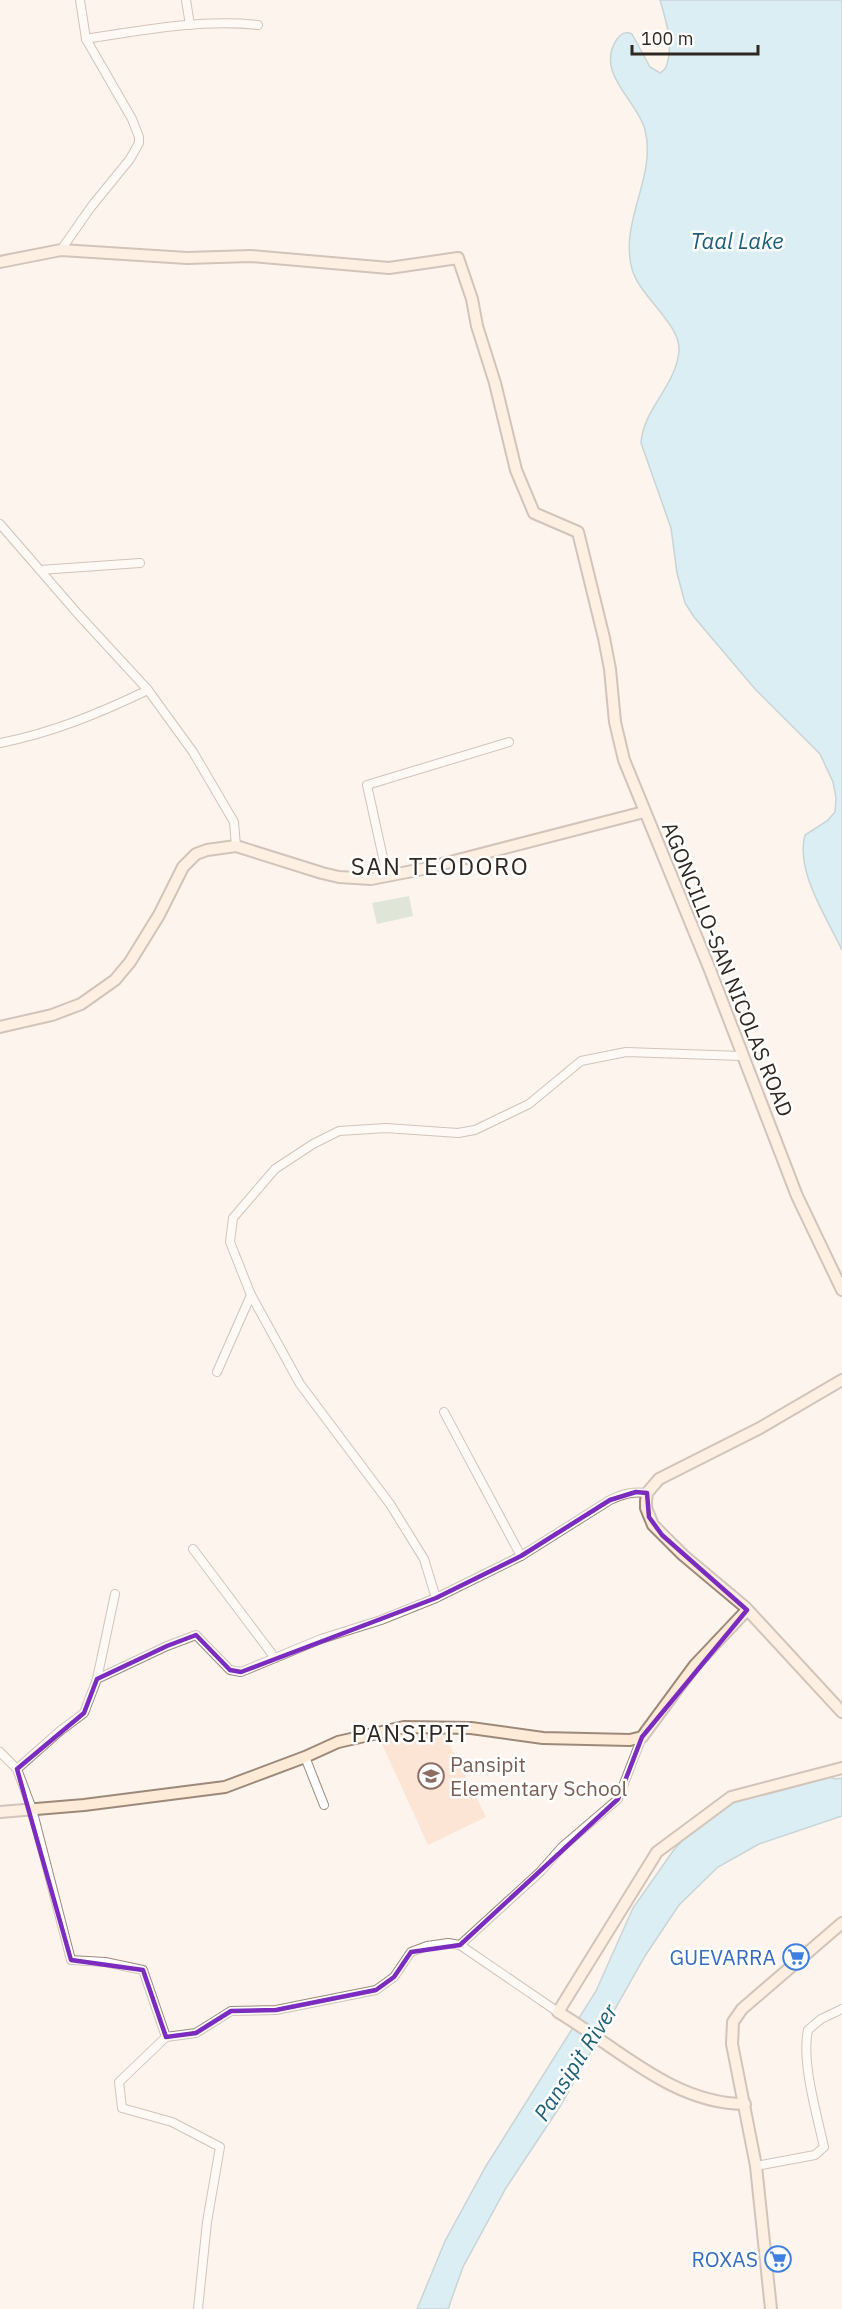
<svg xmlns="http://www.w3.org/2000/svg" width="842" height="2309" font-family="'IBM Plex Sans',sans-serif">
<rect width="100%" height="100%" fill="#fdf4ed"/>
<polygon fill="#fce5d5" points="442,1729 486,1817 428,1845 378,1735"/>
<polygon fill="#bcd5bd" points="409,896 413,916 377,924 372,903"/>
<g fill="#b1e7fd" stroke="#8aadbb" stroke-width="1.5">
<path d="M660,0h182v950c-15,-32 -47,-79 -37,-115l22,-14 8,-9 1,-14 -3,-16 -13,-28 -65,-65 -61,-72 -9,-14 -8,-30 -6,-45 -30,-85c2,-34 35,-57 38,-92 2,-27 -40,-55 -47,-82 -13,-48 25,-92 13,-139 -7,-29 -51,-57 -28,-91 5,-6 9,-8 15,-5l18,33 10,6 5,-4c10,-20 1,-49 -5,-69z"/>
<polygon points="822,1775 836,1779 842,1778 842,1816 759,1844 718,1867 679,1905 645,1956 561,2105 506,2188 463,2267 448,2309 417,2309 445,2241 486,2166 596,1991 633,1908 673,1851 707,1812 740,1793"/>
</g>
<g fill="none" stroke-linecap="round" stroke-linejoin="round">
<g stroke="#9d897a" stroke-width="10">
<g id="street">
<polyline points="186,0 190,25"/>
<path d="M86,39c57,-9 115,-20 172,-14"/>
<polyline points="61,250 91,207 130,159 139,143 139,137 132,119 86,39 80,0"/>
<polyline points="0,524 78,614 148,690 193,752 234,822 236,846"/>
<polyline points="40,570 140,563"/>
<path d="M0,743c52,-10 100,-30 148,-53"/>
<polyline points="387,876 367,785 509,742"/>
<polyline points="217,1372 251,1295"/>
<polyline points="444,1412 521,1556"/>
<polyline points="193,1549 275,1658"/>
<polyline points="436,1598 424,1559 390,1504 300,1384 251,1295 230,1242 233,1218 275,1169 313,1144 339,1131 386,1128 458,1133 475,1130 529,1104 581,1061 626,1052 742,1056"/>
<polyline points="97,1679 115,1594"/>
<path d="M642,1737l-24,62 -56,48 -22,25 -80,73 -12,-2 -21,3 -16,6 -17,25 -18,13 -100,20 -45,1 -35,22 -30,4 -23,-67 -38,-8 -34,-2 -39,-151 -15,-40 43,-38 24,-18 13,-34 70,-33 29,-11 34,35 11,2 80,-33 60,-19 55,-22 85,-42 89,-56c13,-6 23,-9 37,-7"/>
<polyline points="0,1752 17,1769"/>
<polyline points="305,1757 324,1805"/>
<polyline points="460,1945 558,2012"/>
<polyline points="166,2037 119,2082 122,2108 172,2122 220,2147 207,2222 198,2309"/>
<path d="M756,2166l59,-11 9,-8c-7,-32 -23,-86 -16,-117l13,-11 21,-10"/>
</g>
</g>
<g stroke="#9d897a" stroke-width="14">
<g id="secondary">
<polyline points="0,262 61,250 187,258 251,256 389,268 458,258 472,299 477,326 495,383 516,470 534,513 578,532 604,638 610,669 615,722 624,760 710,970 797,1196 842,1290"/>
<polyline points="0,1027 52,1015 81,1004 115,980 130,962 159,915 183,867 196,854 207,850 236,846 322,873 339,877 371,879 423,869 644,812"/>
<polyline points="842,1380 760,1428 659,1479 647,1493 646,1501 646,1508 653,1525 683,1555 745,1607 842,1712"/>
<polyline points="0,1812 84,1805 225,1787 305,1757 338,1742 404,1727 471,1728 543,1738 630,1740 642,1737 695,1665 747,1610"/>
<path d="M745,2104c-72,0 -128,-57 -187,-92l99,-160 74,-55 111,-29"/>
<polyline points="771,2309 756,2166 732,2044 733,2022 742,2009 842,1923"/>
</g>
</g>
<use href="#street" stroke="#fff" stroke-width="8"/>
<use href="#secondary" stroke="#fdead7" stroke-width="10"/>
</g>
<path d="M0 0H842V2309H0ZM636,1492l11,1 2,24 13,18 85,75 -105,127 -24,62 -158,146 -49,7 -17,25 -18,13 -100,20 -45,1 -35,22 -30,4 -23,-67 -72,-10 -54,-191 67,-56 13,-34 70,-33 29,-11 34,35 11,2 195,-74 85,-42 89,-56z" fill="#fdf4ed" fill-opacity=".55" fill-rule="evenodd"/>
<path fill="none" stroke="#7b2cbf" stroke-width="4.5" stroke-linejoin="round" d="M636,1492l11,1 2,24 13,18 85,75 -105,127 -24,62 -158,146 -49,7 -17,25 -18,13 -100,20 -45,1 -35,22 -30,4 -23,-67 -72,-10 -54,-191 67,-56 13,-34 70,-33 29,-11 34,35 11,2 195,-74 85,-42 89,-56z"/>
<defs>
<g id="school-ring" transform="scale(1.35)"><circle r="9.5" fill="#fff" stroke="#8d6e63" stroke-width="1.5"/><path d="M0-5L7-2L0 1L-7-2ZM-4 1L0 2.5L4 1V4Q0 6-4 4Z" fill="#8d6e63"/></g>
<g id="supermarket-ring" transform="scale(1.35)"><circle r="9.5" fill="#fff" stroke="#3f7fe0" stroke-width="1.5"/><path d="M-6-5.5h2.5l.6 2H6L4.5 2H-2.5L-4.4-4H-6ZM-1.5 3.2a1.3 1.3 0 1 0 .1 0ZM3 3.2a1.3 1.3 0 1 0 .1 0Z" fill="#3f7fe0"/></g>
</defs>
<g fill-rule="evenodd">
<use href="#school-ring" x="431" y="1776"/>
<use href="#supermarket-ring" x="796" y="1957"/>
<use href="#supermarket-ring" x="778" y="2259"/>
</g>
<g text-anchor="middle" dominant-baseline="central" stroke-width="5" stroke-linejoin="round" paint-order="stroke">
<g font-size="21" fill="#2f2721" stroke="#fff">
<text transform="translate(728 969) rotate(68)">AGONCILLO-SAN NICOLAS ROAD</text>
</g>
<g font-size="21" fill="#785e54" stroke="#fff" text-anchor="start">
<text x="450" y="1764">Pansipit<tspan x="450" dy="24">Elementary School</tspan></text>
</g>
<g font-size="21" fill="#366cbe" stroke="#fff" text-anchor="end">
<text x="776" y="1957">GUEVARRA</text>
<text x="758" y="2259">ROXAS</text>
</g>
<g font-size="22" font-style="italic" fill="#1b5e75" stroke="#fff">
<text x="737" y="240">Taal Lake</text>
<text transform="translate(575 2062) rotate(-57)">Pansipit River</text>
</g>
<g font-size="24" letter-spacing="1.5" fill="#2f2721" stroke="#fff">
<text x="440" y="866">SAN TEODORO</text>
<text x="411" y="1733">PANSIPIT</text>
</g>
</g>
<path d="M632 45v9h126v-9" fill="none" stroke="#2f2721" stroke-width="3"/>
<text x="641" y="45" font-size="18" fill="#2f2721" stroke="#ffffff" stroke-width="4.5" paint-order="stroke">100 m</text>
</svg>
